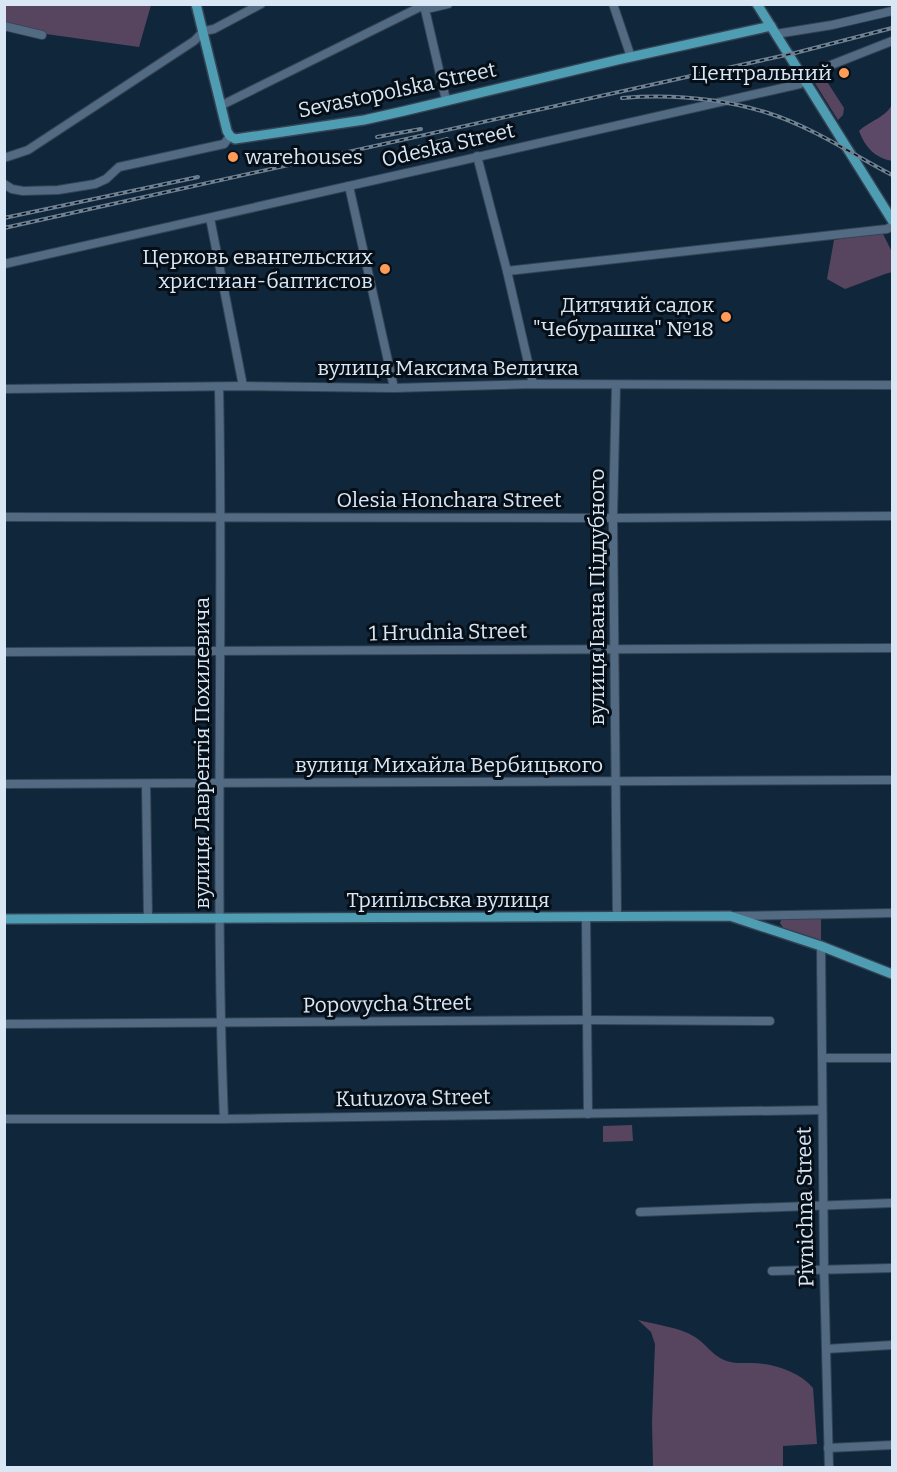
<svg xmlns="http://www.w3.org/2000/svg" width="897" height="1472" font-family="Bitter,serif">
<rect width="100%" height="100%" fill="#10273b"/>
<g fill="#574560">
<polygon points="4,5 151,5 139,47 46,34 5,24"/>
<polygon points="818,76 824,77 844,108 843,115 838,120 813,80"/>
<polygon points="882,232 892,252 892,272 885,274 845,289 827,279 834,240"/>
<polygon points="821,917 821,942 784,929 780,923 781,920 785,919"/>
<polygon points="632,1125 633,1141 603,1142 603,1126"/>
<path d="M638,1320c19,5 41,7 57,17 11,7 17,18 29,23 9,4 17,3 27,3 21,0 48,8 62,25l4,56 -34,2v21h-130l-1,-45 3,-78 -4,-12z"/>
</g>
<path fill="#5c4967" d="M892,104v57c-17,-3 -27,-14 -33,-30 10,-10 28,-14 33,-27z"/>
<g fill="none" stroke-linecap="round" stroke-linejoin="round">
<g stroke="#344354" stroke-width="10">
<g id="minor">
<polyline points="613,4 631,57"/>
<polyline points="424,5 446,100"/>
<polyline points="4,26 42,35"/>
<polyline points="776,34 832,25 892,11"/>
<polyline points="222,105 420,7 431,8 448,4"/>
<polyline points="477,156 507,271 533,384"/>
<polyline points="7,157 28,150 194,41 204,31 214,29 261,4"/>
<polyline points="4,184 12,189 23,191 58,190 95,184 106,179 119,167 224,144 230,136"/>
<polyline points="349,186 394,388"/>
<polyline points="210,218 243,386"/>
<polyline points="4,264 800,84 826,67 892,41"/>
<polyline points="507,271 887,229 892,226"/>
<polyline points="616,385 613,518 617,917"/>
<path d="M219,388c5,243 -5,487 5,731"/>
<polyline points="4,389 243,386 394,388 533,384 892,385"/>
<polyline points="4,517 613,518 892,516"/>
<polyline points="4,652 892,648"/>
<polyline points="4,784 892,780"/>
<polyline points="146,784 148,919"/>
<polyline points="734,916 892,913"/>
<polyline points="586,917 588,1114"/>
<polyline points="821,946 824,1269 829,1468"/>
<polyline points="4,1024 588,1020 770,1021"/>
<polyline points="822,1058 892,1058"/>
<polyline points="4,1119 224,1119 822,1110"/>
<polyline points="640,1212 892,1203"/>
<polyline points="772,1271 892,1268"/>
<polyline points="826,1349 892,1345"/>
<polyline points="828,1448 892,1445"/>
</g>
</g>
<g stroke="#344354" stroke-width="12">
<g id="major">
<polyline points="196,4 227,131 230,136 235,139 364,120 404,111 617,60 771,26"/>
<polyline points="757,4 892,220"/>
<polyline points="4,919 730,916 821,946 892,974"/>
</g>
</g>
<use href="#minor" stroke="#526b82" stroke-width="8"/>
<use href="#major" stroke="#4f9db3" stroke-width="9"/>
<g stroke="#6e8192" stroke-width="4">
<g id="rail">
<path d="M622,98c49,-4 98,0 146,15 44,14 84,41 124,62"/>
<polyline points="377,137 421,129"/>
<polyline points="419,147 447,139"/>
<polyline points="4,218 198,177"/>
<polyline points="4,228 795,53 892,28"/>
</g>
</g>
<use href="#rail" stroke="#060f18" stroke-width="1.5" stroke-dasharray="4.5" stroke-linecap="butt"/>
</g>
<g fill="#fe9c57" stroke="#060f18" stroke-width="2">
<circle cx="844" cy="73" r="6"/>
<circle cx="233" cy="157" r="6"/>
<circle cx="385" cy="269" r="6"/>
<circle cx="726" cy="317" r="6"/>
</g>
<g text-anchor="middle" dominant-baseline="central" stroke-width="6" stroke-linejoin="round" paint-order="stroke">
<g font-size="21" fill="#d9e7f4" stroke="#060f18" text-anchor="end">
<text x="832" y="73">Центральний</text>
<text x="245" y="157" text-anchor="start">warehouses</text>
<text x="373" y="257">Церковь евангельских<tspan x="373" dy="24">христиан-баптистов</tspan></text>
<text x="714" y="305">Дитячий садок<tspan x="714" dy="24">"Чебурашка" №18</tspan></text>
</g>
<g font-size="21" fill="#d9e7f4" stroke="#060f18">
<text transform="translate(397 90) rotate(-12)">Sevastopolska Street</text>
<text transform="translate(448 145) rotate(-13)">Odeska Street</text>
<text x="448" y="368">вулиця Максима Величка</text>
<text x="449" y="500">Olesia Honchara Street</text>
<text transform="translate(597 597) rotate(-90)">вулиця Івана Піддубного</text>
<text transform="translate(448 632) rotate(-1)">1 Hrudnia Street</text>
<text transform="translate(202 753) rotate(-90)">вулиця Лаврентія Похилевича</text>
<text x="449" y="765">вулиця Михайла Вербицького</text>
<text x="448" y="900">Трипільська вулиця</text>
<text transform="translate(387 1004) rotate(-1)">Popovycha Street</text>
<text transform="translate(413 1098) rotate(-1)">Kutuzova Street</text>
<text transform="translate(805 1207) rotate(-91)">Pivnichna Street</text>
</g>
</g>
<rect width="897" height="1472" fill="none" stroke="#d9e7f4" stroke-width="12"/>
</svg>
